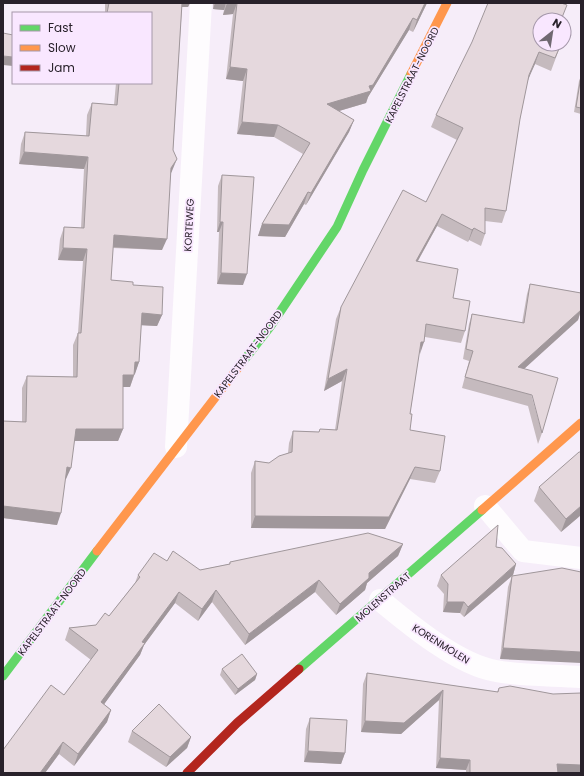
<svg xmlns="http://www.w3.org/2000/svg" width="584" height="776" font-family="Poppins,sans-serif">
<rect width="100%" height="100%" fill="#f6edf9"/>
<g fill="none" stroke-linecap="round" stroke-linejoin="round">
<g stroke="#fefcfe" stroke-width="22">
<polyline points="176,447 201,3"/>
<polyline points="485,506 523,551 581,558"/>
<path d="M380,600c29,24 78,65 116,71 27,5 57,4 85,6"/>
</g>
<g stroke="#63d668" stroke-width="9">
<polyline points="241,364 270,327 337,227 363,170 411,74"/>
<polyline points="299,669 482,510"/>
<polyline points="3,676 97,551"/>
</g>
<g stroke="#ff974d" stroke-width="9">
<polyline points="411,74 447,3"/>
<polyline points="482,510 581,423"/>
<polyline points="97,551 241,364"/>
</g>
<polyline stroke="#b3261e" stroke-width="9" points="187,773 237,723 299,669"/>
</g>
<g fill="#c5babe">
<polygon points="105,3 190,3 188,7 182,7 173,150 172,171 171,173 162,250 113,248 111,280 133,285 162,315 157,326 141,325 139,362 130,387 123,387 123,429 118,441 74,441 66,479 65,479 57,525 3,518 3,421 22,422 22,388 27,376 73,377 73,345 78,333 83,261 58,260 60,239 64,227 81,228 84,169 19,164 21,144 25,132 86,136 87,115 92,103 114,105 116,83 151,83 151,13 105,13"/>
<polygon points="213,3 427,3 413,32 409,30 368,97 366,103 339,111 354,120 349,132 306,205 304,204 285,237 258,236 262,224 303,154 274,137 237,134 243,81 226,79 233,14 223,15 224,10 213,9"/>
<polygon points="540,20 561,44 551,71 535,64 528,78 520,119 506,211 502,223 485,221 485,234 481,246 469,240 468,242 437,226 418,261 453,298 465,331 461,343 425,337 419,354 410,414 410,430 440,471 435,483 410,479 385,529 251,528 251,473 255,461 269,463 288,453 289,443 293,431 319,432 320,429 335,430 342,381 324,391 336,319 341,307 426,202 457,140 431,127 436,115"/>
<polygon points="581,76 581,114 574,112 579,81"/>
<polygon points="222,175 243,285 217,284 219,232 217,232 218,186"/>
<polygon points="530,284 581,293 581,311 578,320 524,369 542,433 538,444 528,406 462,388 469,361 463,359 469,324 472,314 522,323 527,294"/>
<polygon points="581,452 581,515 561,532 534,501 539,487"/>
<polygon points="403,544 398,556 367,583 365,590 336,615 315,592 245,645 212,602 198,621 175,603 144,645 140,655 104,704 111,710 107,722 74,766 59,754 45,773 3,773 64,695 91,660 65,640 69,628 96,625 109,616 135,583 138,575 167,561 200,570 229,564 230,562"/>
<polygon points="496,547 516,564 513,575 464,617 460,613 443,612 444,594 437,586 441,575"/>
<polygon points="581,572 500,659 508,587 512,576"/>
<polygon points="222,669 257,674 255,680 235,695 220,675"/>
<polygon points="367,673 497,692 499,688 553,694 581,773 466,773 466,770 436,768 439,700 401,734 361,732 363,684"/>
<polygon points="310,718 345,753 341,764 304,762 306,729"/>
<polygon points="132,731 191,737 187,748 166,767 128,742"/>
</g>
<g fill="#a0979b">
<polygon points="180,3 190,3 188,7 179,7"/>
<polygon points="215,3 226,3 224,10 213,9"/>
<polygon points="227,3 237,3 233,14 223,15"/>
<polygon points="425,3 427,3 413,32 417,20"/>
<polygon points="413,18 409,30 368,97 366,103 322,116 327,104 369,86"/>
<polygon points="539,52 535,64 525,87 529,75"/>
<polygon points="3,56 13,57 13,66 3,65"/>
<polygon points="230,67 247,69 243,81 226,79"/>
<polygon points="354,120 349,132 306,205 311,193"/>
<polygon points="242,122 278,125 274,137 237,134"/>
<polygon points="24,152 88,157 84,169 19,164"/>
<polygon points="177,159 172,171 167,180 171,168"/>
<polygon points="308,192 304,204 285,237 258,236 262,224"/>
<polygon points="442,214 437,226 411,273 416,261"/>
<polygon points="220,222 223,222 219,232 217,232"/>
<polygon points="474,228 469,240 468,242 472,230"/>
<polygon points="114,235 167,239 162,250 110,247"/>
<polygon points="63,248 87,249 83,261 58,260"/>
<polygon points="221,273 247,274 243,285 217,284"/>
<polygon points="581,310 578,320 514,378 518,367"/>
<polygon points="142,313 162,315 157,326 137,325"/>
<polygon points="421,342 424,342 420,354"/>
<polygon points="135,362 139,362 135,374 131,374"/>
<polygon points="347,369 342,381 324,391 328,379"/>
<polygon points="123,375 134,375 130,387 118,387"/>
<polygon points="76,429 123,429 118,441 71,441"/>
<polygon points="67,467 71,468 66,479 62,479"/>
<polygon points="415,467 410,479 385,529 251,528 255,516"/>
<polygon points="3,506 61,513 57,525 3,518"/>
<polygon points="581,506 581,515 561,532 566,519"/>
<polygon points="403,544 398,556 367,583 365,590 336,615 340,604 369,573"/>
<polygon points="516,564 513,575 464,617 468,607"/>
<polygon points="319,580 315,592 245,645 249,634"/>
<polygon points="216,590 212,602 198,621 202,609"/>
<polygon points="179,592 175,603 144,645 140,655 97,714 101,702 142,642"/>
<polygon points="447,602 464,602 460,613 443,612"/>
<polygon points="503,648 581,652 581,663 500,659"/>
<polygon points="257,674 255,680 235,695 238,689"/>
<polygon points="443,690 439,700 401,734 361,732 365,721"/>
<polygon points="111,710 107,722 74,766 78,754"/>
<polygon points="191,737 187,748 166,767 170,757"/>
<polygon points="63,742 59,754 45,773 40,773"/>
<polygon points="308,751 345,753 341,764 304,762"/>
<polygon points="440,758 470,760 466,770 436,768"/>
<polygon points="557,764 581,765 581,773 554,773"/>
</g>
<g fill="#e5d8dd" stroke="#a0979b">
<polygon points="109,3 182,3 173,150 177,159 171,168 167,239 114,235 111,280 133,282 133,285 163,287 162,315 142,313 139,362 135,362 134,375 123,375 123,429 76,429 71,468 67,467 61,513 3,506 3,421 26,422 27,376 77,377 78,333 81,333 87,249 63,248 64,227 84,228 88,157 24,152 25,132 89,136 92,103 117,105 119,83 151,83 151,13 107,13"/>
<polygon points="237,3 425,3 417,20 413,18 373,85 369,86 371,91 327,104 354,120 311,193 308,192 289,225 262,224 310,143 278,125 242,122 247,69 230,67"/>
<polygon points="488,3 561,3 567,5 561,20 540,20 540,44 561,44 555,58 539,52 529,75 520,119 506,211 485,208 485,234 474,228 472,230 442,214 416,261 458,269 453,298 470,301 465,331 426,324 424,342 421,342 410,414 412,414 410,430 445,436 440,471 415,467 389,517 255,516 255,461 269,463 279,456 292,452 293,431 319,432 320,429 337,430 347,369 328,379 341,307 403,190 426,202 463,128 436,115 472,42"/>
<polygon points="3,33 13,35 13,57 3,56"/>
<polygon points="581,76 581,108 576,107"/>
<polygon points="222,175 254,177 247,274 221,273 223,222 220,222"/>
<polygon points="530,284 581,293 581,310 518,367 558,378 542,433 532,395 465,377 473,351 466,349 472,314 524,323"/>
<polygon points="579,452 581,452 581,506 566,519 539,487"/>
<polygon points="498,525 496,547 502,548 516,564 468,607 464,602 447,602 448,584 441,575"/>
<polygon points="368,533 403,544 369,573 369,578 340,604 319,580 249,634 216,590 202,609 179,592 142,642 145,643 101,702 111,710 78,754 63,742 40,773 3,773 3,750 51,685 64,695 98,650 69,628 96,625 105,613 109,616 140,577 138,575 154,553 167,561 173,551 200,570 230,564 230,562"/>
<polygon points="562,568 581,572 581,652 503,648 512,576"/>
<polygon points="242,654 257,674 238,689 222,669"/>
<polygon points="367,673 498,692 499,688 510,686 553,694 581,693 581,765 557,764 558,773 470,773 470,760 440,758 443,690 404,723 365,721"/>
<polygon points="159,704 191,737 170,757 132,731"/>
<polygon points="310,718 347,720 345,753 308,751"/>
</g>
<g text-anchor="middle" dominant-baseline="central" stroke-width="3.5" stroke-linejoin="round" paint-order="stroke">
<g font-size="10" fill="#28212a" stroke="#f9e7ff">
<text transform="translate(412 75) rotate(-63)">KAPELSTRAAT-NOORD</text>
<text transform="translate(189 225) rotate(-87)">KORTEWEG</text>
<text transform="translate(248 354) rotate(-53)">KAPELSTRAAT-NOORD</text>
<text transform="translate(383 597) rotate(-41)">MOLENSTRAAT</text>
<text transform="translate(52 612) rotate(-53)">KAPELSTRAAT-NOORD</text>
<text transform="translate(441 644) rotate(32)">KORENMOLEN</text>
</g>
</g>
<rect width="584" height="776" fill="none" stroke="#28212a" stroke-width="8"/>
<rect x="12" y="12" width="140" height="72" fill="#f9e7ff" stroke="#a598aa"/>
<rect x="20" y="25" width="20" height="6" fill="#63d668" stroke="#a598aa"/>
<text x="48" y="32" font-size="12" fill="#28212a">Fast</text>
<rect x="20" y="45" width="20" height="6" fill="#ff974d" stroke="#a598aa"/>
<text x="48" y="52" font-size="12" fill="#28212a">Slow</text>
<rect x="20" y="65" width="20" height="6" fill="#b3261e" stroke="#a598aa"/>
<text x="48" y="72" font-size="12" fill="#28212a">Jam</text>
<g transform="translate(552 32) rotate(30)"><circle r="19" fill="#f9e7ff" stroke="#a598aa"/>
<path d="M0-3L7 15L0 10L-7 15Z" fill="#706872"/>
<text y="-6" font-size="11" font-weight="bold" text-anchor="middle" fill="#28212a">N</text>
</g>
</svg>
